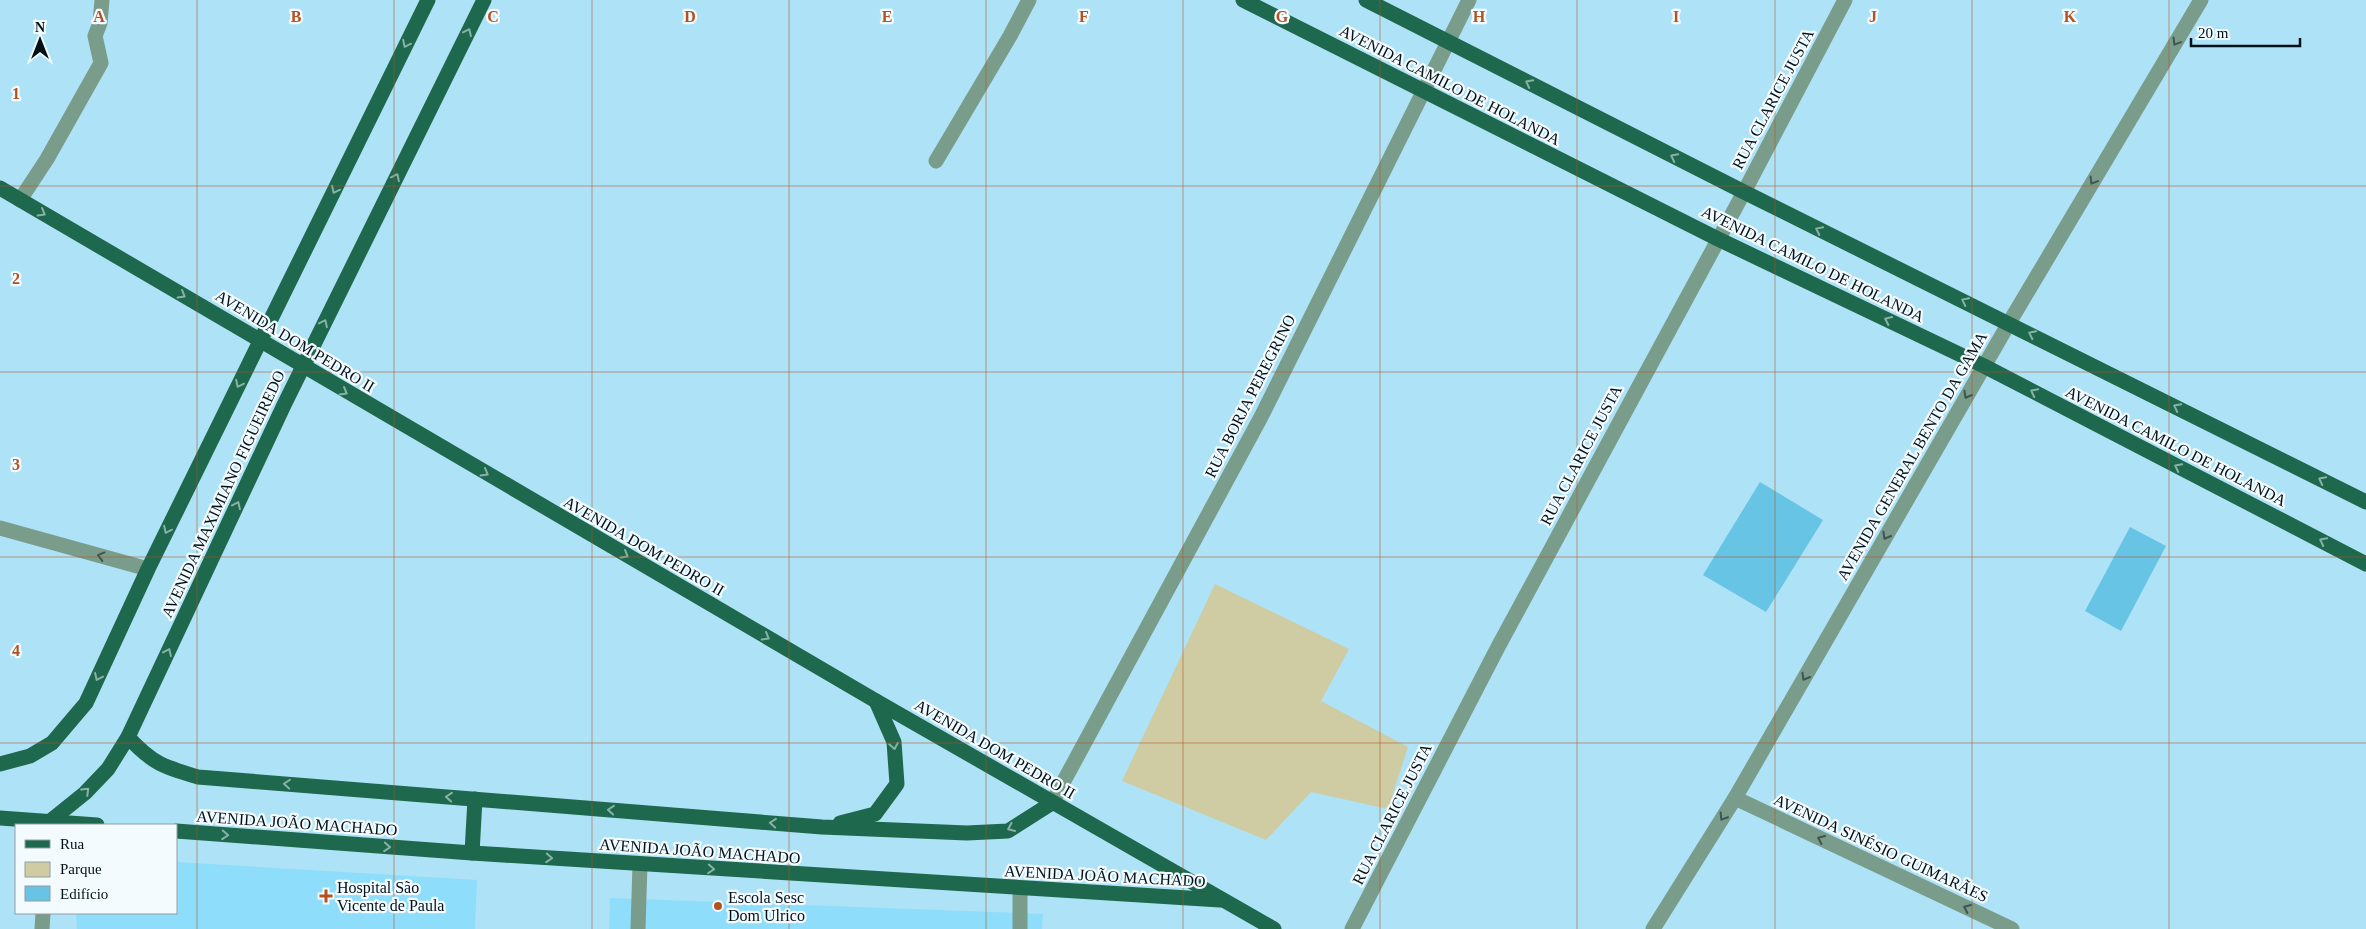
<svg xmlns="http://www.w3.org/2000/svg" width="2366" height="929" font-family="'Times New Roman',serif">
<rect width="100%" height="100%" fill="#aee2f6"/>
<g fill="#8eddfb">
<polygon points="176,862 477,880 475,929 77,929 76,913 176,913"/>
<polygon points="610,898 1043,914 1042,929 609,929"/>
</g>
<polygon fill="#cfcca3" points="1215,584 1349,649 1321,701 1408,747 1388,809 1311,792 1266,840 1122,781"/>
<g fill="#67c4e5">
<polygon points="1760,482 1823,520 1766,612 1703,575"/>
<polygon points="2130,527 2166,546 2121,631 2085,611"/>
</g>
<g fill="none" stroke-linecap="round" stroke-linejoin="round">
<g stroke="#7a9c8b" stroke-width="15">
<polyline points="936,161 1010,36 1029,0"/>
<polyline points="20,200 47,159 101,63 95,36 100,23 102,0"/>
<polyline points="0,528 148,569"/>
<polyline points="1735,798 2012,929"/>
<polyline points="1052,803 1261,417 1469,0"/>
<polyline points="42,929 43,913"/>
<polyline points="638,929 640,864"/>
<polyline points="1020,929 1020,888"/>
<polyline points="1352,929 1498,647 1744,192 1845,0"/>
<polyline points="1653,929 1735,798 2009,323 2201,0"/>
</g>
<g stroke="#1e684d" stroke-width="15">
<polyline points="1243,0 1718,239 1984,366 2366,564"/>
<polyline points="1366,0 1744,192 2366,502"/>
<polyline points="0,188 876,701 1274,929"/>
<path d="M128,737c25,27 36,30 70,40l624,50 145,6 41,-2 44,-28"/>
<polyline points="0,764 30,756 52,743 86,703 148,569 428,0"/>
<polyline points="0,818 97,825"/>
<polyline points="49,822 85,793 108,769 128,737 284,405 484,0"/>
<polyline points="840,823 875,814 897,784 894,742 876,701"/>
<polyline points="176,831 472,853 1220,900"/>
<polyline points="472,853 475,799"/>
</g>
</g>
<defs><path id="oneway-chevron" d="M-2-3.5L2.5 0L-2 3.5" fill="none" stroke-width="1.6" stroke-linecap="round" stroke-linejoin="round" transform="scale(1.25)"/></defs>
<g stroke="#88b2a6">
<use href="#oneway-chevron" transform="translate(468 32) rotate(-64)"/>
<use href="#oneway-chevron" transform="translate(406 44) rotate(116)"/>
<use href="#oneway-chevron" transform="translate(1529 83) rotate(-153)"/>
<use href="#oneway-chevron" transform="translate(1674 157) rotate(-153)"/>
<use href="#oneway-chevron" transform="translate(396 177) rotate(-64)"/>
<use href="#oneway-chevron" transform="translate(335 190) rotate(116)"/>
<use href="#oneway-chevron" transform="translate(42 213) rotate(30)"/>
<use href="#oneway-chevron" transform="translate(1819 230) rotate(-154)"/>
<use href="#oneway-chevron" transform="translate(182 295) rotate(30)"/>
<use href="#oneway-chevron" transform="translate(1965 301) rotate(-154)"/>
<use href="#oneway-chevron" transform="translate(1888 320) rotate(-155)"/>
<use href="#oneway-chevron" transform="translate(324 323) rotate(-64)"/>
<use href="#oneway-chevron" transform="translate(2032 334) rotate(-154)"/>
<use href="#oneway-chevron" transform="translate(239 384) rotate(116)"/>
<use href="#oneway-chevron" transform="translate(344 392) rotate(30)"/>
<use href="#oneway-chevron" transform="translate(2034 392) rotate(-153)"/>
<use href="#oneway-chevron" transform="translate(2177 407) rotate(-153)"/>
<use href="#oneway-chevron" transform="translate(2178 467) rotate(-153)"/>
<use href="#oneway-chevron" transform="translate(485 473) rotate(30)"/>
<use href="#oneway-chevron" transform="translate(2322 480) rotate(-153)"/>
<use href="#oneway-chevron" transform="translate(237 505) rotate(-65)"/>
<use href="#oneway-chevron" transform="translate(167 530) rotate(116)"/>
<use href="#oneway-chevron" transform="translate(2323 541) rotate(-153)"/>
<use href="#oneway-chevron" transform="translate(625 555) rotate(30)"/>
<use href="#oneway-chevron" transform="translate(766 637) rotate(30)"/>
<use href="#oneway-chevron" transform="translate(168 652) rotate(-65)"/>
<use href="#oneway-chevron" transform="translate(98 677) rotate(115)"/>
<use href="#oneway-chevron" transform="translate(894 746) rotate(80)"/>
<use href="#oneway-chevron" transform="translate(287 784) rotate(-175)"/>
<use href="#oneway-chevron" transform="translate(86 791) rotate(-44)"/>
<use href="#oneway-chevron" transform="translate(449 797) rotate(-175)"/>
<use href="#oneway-chevron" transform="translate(611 810) rotate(-175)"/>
<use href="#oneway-chevron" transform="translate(773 823) rotate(-175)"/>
<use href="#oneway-chevron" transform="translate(1011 828) rotate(156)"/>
<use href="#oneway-chevron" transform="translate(225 835) rotate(4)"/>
<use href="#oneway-chevron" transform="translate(387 847) rotate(4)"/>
<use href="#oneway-chevron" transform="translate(549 858) rotate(4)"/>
<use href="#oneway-chevron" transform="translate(711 869) rotate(4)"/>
</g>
<g stroke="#3e5652">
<use href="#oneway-chevron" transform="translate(2176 42) rotate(121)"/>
<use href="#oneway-chevron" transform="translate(2093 181) rotate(121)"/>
<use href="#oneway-chevron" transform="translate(1967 395) rotate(120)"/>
<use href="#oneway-chevron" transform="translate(1886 536) rotate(120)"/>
<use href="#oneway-chevron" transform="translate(101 556) rotate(-165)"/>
<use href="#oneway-chevron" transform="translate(1805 677) rotate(120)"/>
<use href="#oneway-chevron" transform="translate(1723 817) rotate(122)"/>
<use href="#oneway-chevron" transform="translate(1821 839) rotate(-155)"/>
<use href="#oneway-chevron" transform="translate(1967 908) rotate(-155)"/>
</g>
<path fill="none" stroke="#b5511e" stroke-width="1" stroke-opacity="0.55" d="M197,0v929M394,0v929M592,0v929M789,0v929M986,0v929M1183,0v929M1380,0v929M1577,0v929M1775,0v929M1972,0v929M2169,0v929M0,186h2366M0,372h2366M0,557h2366M0,743h2366"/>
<g fill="#b5511e" stroke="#f3fbff" stroke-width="2">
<path d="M323.5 888.5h5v5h5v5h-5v5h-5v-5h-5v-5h5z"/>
<circle cx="718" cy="906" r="5"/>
</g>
<g text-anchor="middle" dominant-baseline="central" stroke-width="4.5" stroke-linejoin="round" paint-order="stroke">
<g font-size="16" fill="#011118" stroke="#f3fbff">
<text transform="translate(1450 85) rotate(27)">AVENIDA CAMILO DE HOLANDA</text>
<text transform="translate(1773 99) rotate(-62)">RUA CLARICE JUSTA</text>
<text transform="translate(1813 264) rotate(26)">AVENIDA CAMILO DE HOLANDA</text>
<text transform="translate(295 341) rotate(31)">AVENIDA DOM PEDRO II</text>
<text transform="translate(1250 396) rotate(-63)">RUA BORJA PEREGRINO</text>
<text transform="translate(2176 446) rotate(27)">AVENIDA CAMILO DE HOLANDA</text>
<text transform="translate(1581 455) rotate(-62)">RUA CLARICE JUSTA</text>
<text transform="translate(1912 456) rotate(-60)">AVENIDA GENERAL BENTO DA GAMA</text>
<text transform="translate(223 494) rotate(-65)">AVENIDA MAXIMIANO FIGUEIREDO</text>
<text transform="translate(644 546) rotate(30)">AVENIDA DOM PEDRO II</text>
<text transform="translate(995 749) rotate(30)">AVENIDA DOM PEDRO II</text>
<text transform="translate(1392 814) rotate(-63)">RUA CLARICE JUSTA</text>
<text transform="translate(297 823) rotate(4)">AVENIDA JOÃO MACHADO</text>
<text transform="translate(1881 848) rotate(25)">AVENIDA SINÉSIO GUIMARÃES</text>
<text transform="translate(700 851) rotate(4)">AVENIDA JOÃO MACHADO</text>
<text transform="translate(1105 876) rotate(3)">AVENIDA JOÃO MACHADO</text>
</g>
<g font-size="16" fill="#011118" stroke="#f3fbff" text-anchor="start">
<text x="337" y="887">Hospital São<tspan x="337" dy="18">Vicente de Paula</tspan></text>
<text x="728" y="897">Escola Sesc<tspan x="728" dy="18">Dom Ulrico</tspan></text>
</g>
</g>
<g font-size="16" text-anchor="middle" font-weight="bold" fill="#b5511e" stroke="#f3fbff" stroke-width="4.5" stroke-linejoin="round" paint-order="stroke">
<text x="99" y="22">A</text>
<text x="296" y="22">B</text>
<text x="493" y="22">C</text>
<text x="690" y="22">D</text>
<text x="887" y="22">E</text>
<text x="1084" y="22">F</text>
<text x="1282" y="22">G</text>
<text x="1479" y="22">H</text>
<text x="1676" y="22">I</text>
<text x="1873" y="22">J</text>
<text x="2070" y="22">K</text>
<text x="16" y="99">1</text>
<text x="16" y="284">2</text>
<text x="16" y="470">3</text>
<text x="16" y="656">4</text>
</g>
<rect x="15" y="824" width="162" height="90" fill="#f3fbff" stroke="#929da3"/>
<rect x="25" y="840" width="25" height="8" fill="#1e684d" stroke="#929da3"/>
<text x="60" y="849" font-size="15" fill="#011118">Rua</text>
<rect x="25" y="862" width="25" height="15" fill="#cfcca3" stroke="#929da3"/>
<text x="60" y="874" font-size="15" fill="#011118">Parque</text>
<rect x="25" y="886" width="25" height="15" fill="#67c4e5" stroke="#929da3"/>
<text x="60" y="899" font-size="15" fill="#011118">Edifício</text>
<g transform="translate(40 40)" stroke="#f3fbff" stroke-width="4" paint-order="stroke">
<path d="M0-4L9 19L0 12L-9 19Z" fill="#011118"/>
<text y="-8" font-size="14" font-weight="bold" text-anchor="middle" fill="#011118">N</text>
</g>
<path d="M2191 38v8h109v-8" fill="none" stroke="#011118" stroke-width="2.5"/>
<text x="2198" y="38" font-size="15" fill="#011118" stroke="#f3fbff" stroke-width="4" paint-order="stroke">20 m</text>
</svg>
